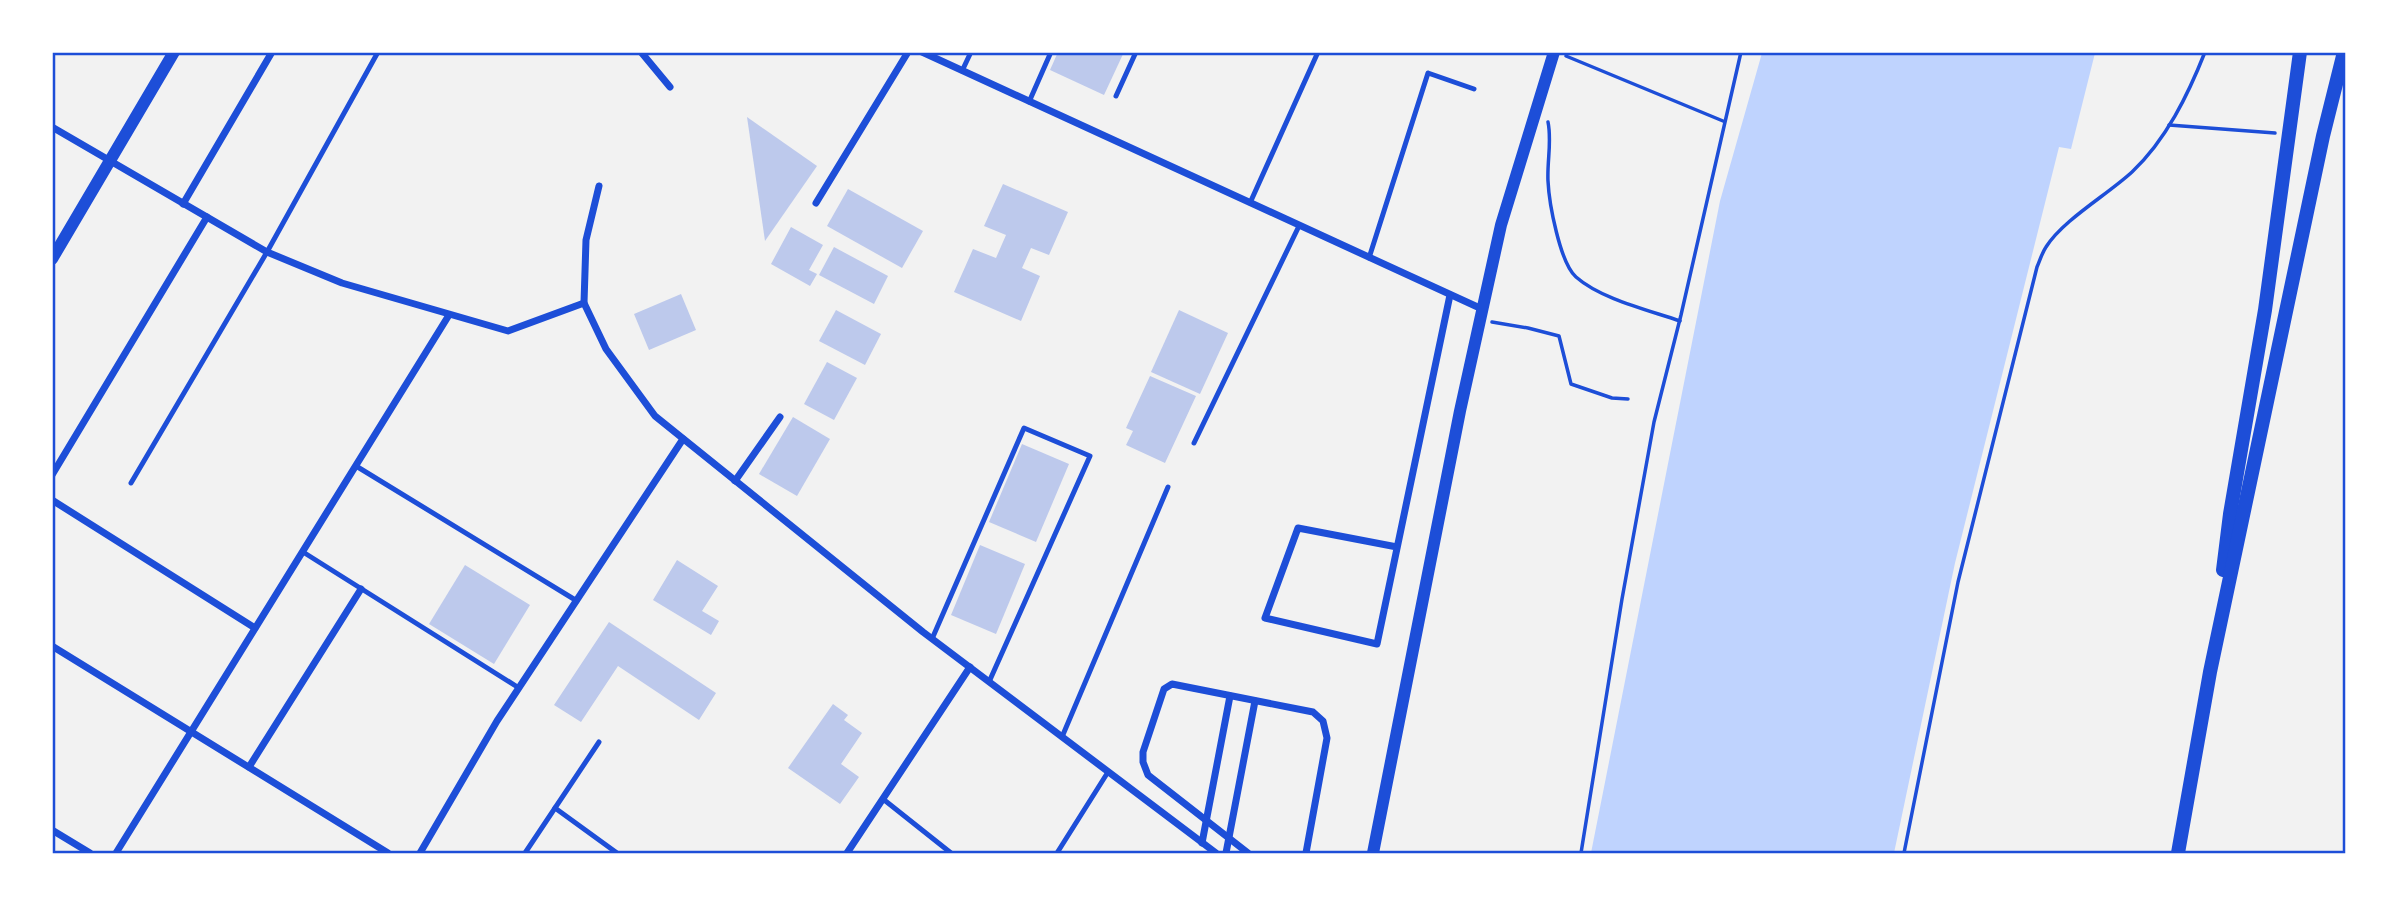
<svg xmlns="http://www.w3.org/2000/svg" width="2398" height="906" font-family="'Exo 2',sans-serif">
<rect width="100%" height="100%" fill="#f2f2f2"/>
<polygon fill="#bfd3fe" points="1762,53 2095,53 2071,149 2059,147 1955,563 1894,853 1591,853 1720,201"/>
<g fill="#bdc9ec">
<polygon points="1058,52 1124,52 1104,95 1050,70"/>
<polygon points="747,117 817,166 765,241"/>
<polygon points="1003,184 1068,212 1049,255 1031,248 1022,268 1040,276 1021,321 954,292 973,249 996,258 1006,235 984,226"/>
<polygon points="848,189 923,231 902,268 827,226"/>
<polygon points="791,227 823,245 809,270 817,274 810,286 771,264"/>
<polygon points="834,247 888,276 874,304 819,275"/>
<polygon points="681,294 696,330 649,350 634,314"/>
<polygon points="836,310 881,334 865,365 819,341"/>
<polygon points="1179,310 1228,333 1200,394 1151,372"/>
<polygon points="827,362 857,378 834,420 804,404"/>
<polygon points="1150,376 1196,396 1165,463 1126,445 1133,431 1126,428"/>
<polygon points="793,417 830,439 797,496 759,474"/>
<polygon points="1022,444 1069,464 1036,542 989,522"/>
<polygon points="980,545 1025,564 996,634 951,615"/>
<polygon points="677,560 718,586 702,611 719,621 711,635 653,600"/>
<polygon points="465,565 530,605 494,664 429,624"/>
<polygon points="609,622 716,693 699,720 618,666 581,722 554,705"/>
<polygon points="833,704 848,715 844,720 862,733 841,764 859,777 840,804 788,768"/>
</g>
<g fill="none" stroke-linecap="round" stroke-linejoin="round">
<g stroke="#1d4ed8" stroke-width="3.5">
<polyline points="1566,56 1723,121"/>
<path d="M1548,122c4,19 -1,39 0,59 1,22 12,82 28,96 25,22 72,33 104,44"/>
<polyline points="2169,125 2275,133"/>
<polyline points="1492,322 1528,328 1559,336 1571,384 1612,398 1628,399"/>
<polyline points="1581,853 1622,599 1654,422 1681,315 1741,52"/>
<path d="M1904,853l54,-271 79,-315c3,-7 5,-14 9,-20 17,-27 61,-52 86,-75 34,-32 56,-77 73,-120"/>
</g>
<g stroke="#1d4ed8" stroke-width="5">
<polyline points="962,71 971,52"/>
<polyline points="1116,96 1136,52"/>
<polyline points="1029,102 1051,52"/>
<polyline points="1250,203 1318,52"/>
<polyline points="1369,258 1428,73 1474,89"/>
<polyline points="1194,443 1299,226"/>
<polyline points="356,466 577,601"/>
<polyline points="131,483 267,252 378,52"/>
<polyline points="303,552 519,688"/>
<polyline points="932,639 1024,428 1090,456 989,682"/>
<polyline points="1062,737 1168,487"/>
<polyline points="883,799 951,853"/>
<polyline points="555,808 617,853"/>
<polyline points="525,853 599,742"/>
<polyline points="1057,853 1108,772"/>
</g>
<g stroke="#1d4ed8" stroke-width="7">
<polyline points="641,52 670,87"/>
<polyline points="922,52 1482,309"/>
<polyline points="52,127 267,252 342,283 508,331 584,303"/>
<polyline points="599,186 586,240 584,303 606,349 655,416 923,632 1216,853"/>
<polyline points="816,203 908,52"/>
<polyline points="183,204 272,52"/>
<polyline points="52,475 207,217"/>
<polyline points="735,481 780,417"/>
<polyline points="52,500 255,628"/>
<polyline points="1397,547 1298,528 1265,618 1377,644 1450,295"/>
<polyline points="52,646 388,853"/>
<polyline points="249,767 361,589"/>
<polyline points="52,830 90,853"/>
<polyline points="1202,843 1230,696"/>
<polyline points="116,853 449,315"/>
<polyline points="420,853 497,721 683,439"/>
<polyline points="847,853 970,667"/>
<polyline points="1226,853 1255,701"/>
<polyline points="1248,853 1148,775 1143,762 1143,752 1164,689 1172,684 1313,712 1323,721 1327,738 1306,853"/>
</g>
<g stroke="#1d4ed8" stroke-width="12">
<polyline points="52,259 174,52"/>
<polyline points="1373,853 1460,411 1501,225 1554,52"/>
</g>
<g stroke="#1d4ed8" stroke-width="14">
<polyline points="2223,570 2230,514 2265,310 2300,52"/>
<polyline points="2178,853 2210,672 2323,136 2344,52"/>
</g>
</g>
<rect width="2398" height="906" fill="none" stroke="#ffffff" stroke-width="108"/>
<rect x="54" y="54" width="2290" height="798" fill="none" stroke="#1d4ed8" stroke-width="2.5"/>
</svg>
